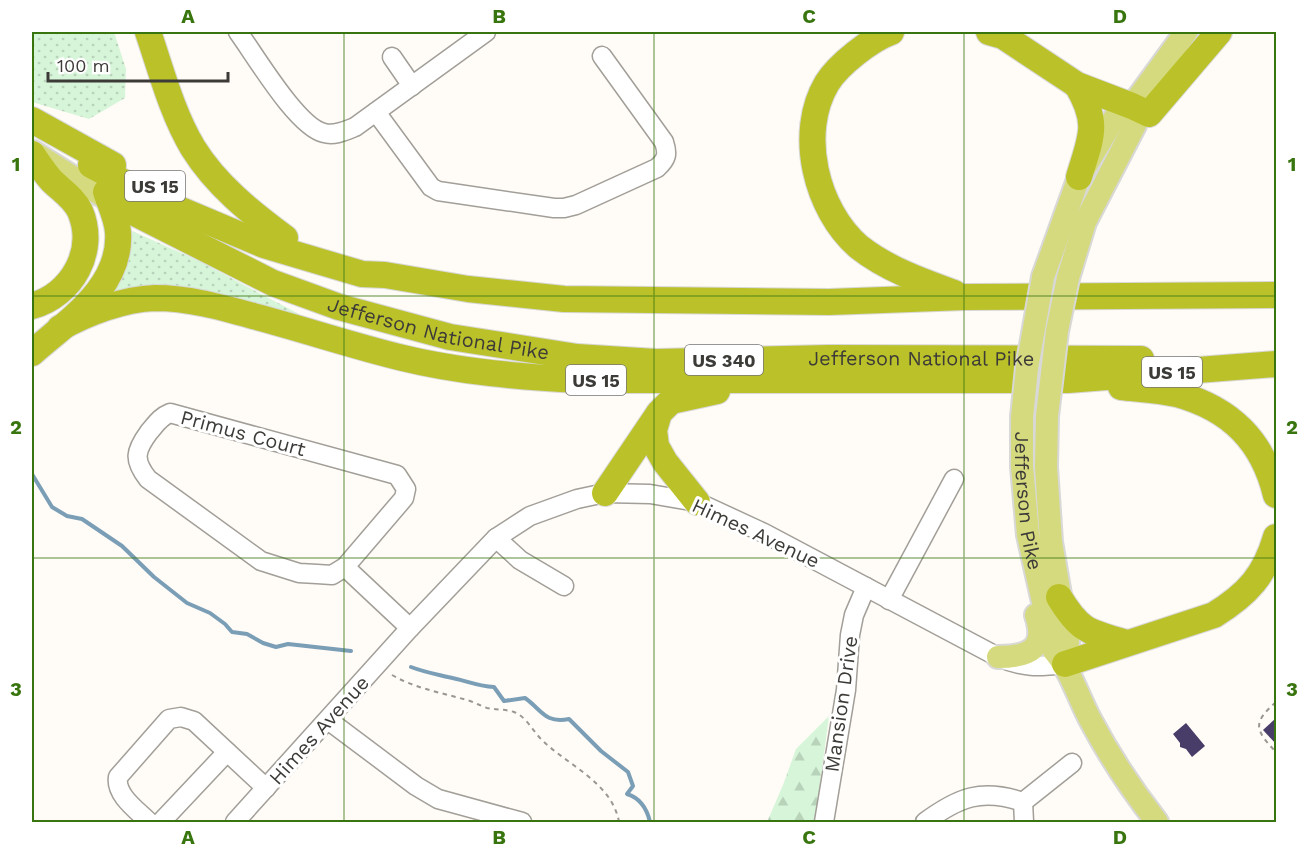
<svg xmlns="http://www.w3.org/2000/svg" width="1308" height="854" font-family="'Work Sans',sans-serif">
<defs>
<pattern id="grass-dots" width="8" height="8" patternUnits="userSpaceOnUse" patternTransform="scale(1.5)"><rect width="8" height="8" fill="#d6f5d9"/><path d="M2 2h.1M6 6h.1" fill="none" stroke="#b9d3bb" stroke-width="1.8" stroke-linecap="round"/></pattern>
<pattern id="forest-firs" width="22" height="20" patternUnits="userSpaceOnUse" patternTransform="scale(1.5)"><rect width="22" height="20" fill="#d6f5d9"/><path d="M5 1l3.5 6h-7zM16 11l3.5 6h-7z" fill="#b9d3bb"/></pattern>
</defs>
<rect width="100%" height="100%" fill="#fffbf6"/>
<g fill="url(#grass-dots)">
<polygon points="32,32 114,32 126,69 125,98 89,119 32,102"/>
<polygon points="130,230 197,260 333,332 270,315 102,304"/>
</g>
<polygon fill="url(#forest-firs)" points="829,716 815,822 767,822 783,785 796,749"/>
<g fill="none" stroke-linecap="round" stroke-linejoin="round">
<g stroke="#7b9eb7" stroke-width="4">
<polyline points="32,474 52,507 67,516 82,519 122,546 154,577 187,603 210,613 225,624 232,632 247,634 263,643 276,647 288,644 351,651"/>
<path d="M411,667c13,5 24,7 37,10 16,3 29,9 46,10l10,14 21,-3c17,12 20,26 44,21l32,32 27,21 5,14 -6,8c13,4 20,15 23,28"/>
</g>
</g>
<g fill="#483c69">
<polygon points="1276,718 1276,744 1263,730"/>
<polygon points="1186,723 1205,746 1192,757 1186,749 1180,747 1180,743 1173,734"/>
</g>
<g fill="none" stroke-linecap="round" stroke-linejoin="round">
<g stroke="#a29e98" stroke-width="21">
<g id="minor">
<path d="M238,32c17,23 59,95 86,101 10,3 21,-2 31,-6l131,-95"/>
<polyline points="392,57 412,86"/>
<path d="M376,112l55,75 7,4 116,17h10l12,-3 81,-37c10,-9 11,-14 7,-26l-62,-86"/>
<polyline points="496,538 520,560 564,586"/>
<path d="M345,567l59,-69 2,-9 -9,-14 -227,-62c-10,4 -14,11 -21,19 -14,19 -16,28 -1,47l113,82 38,12 18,1 15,1 13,-8 65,61"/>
<polyline points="889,600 954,479"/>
<polyline points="328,720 416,786 438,799 522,822"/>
<polyline points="1023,802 1072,763"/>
<path d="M149,822c-12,-12 -34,-27 -31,-45l51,-58 12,-2 13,4 72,67"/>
<polyline points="161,822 227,752"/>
<path d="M235,822l175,-194 86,-90 34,-22 47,-17 28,-6 45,1 47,8 67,31 234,124c25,11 40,10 67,7"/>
<polyline points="824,822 846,690 850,635 854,615 866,587"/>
<path d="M925,822c34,-25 57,-34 98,-20l1,20"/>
</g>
</g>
<g stroke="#d8d8d7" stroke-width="26">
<g id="major">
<polyline points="33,152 109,200"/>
<polyline points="1043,277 1079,177 1117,114 1132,106 1186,32"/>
<polyline points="1068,278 1085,222 1135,125 1132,106"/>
<polyline points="1047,416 1046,467 1051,542 1068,642 1065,664"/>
<path id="s1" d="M1022,417v49l6,69 26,116c17,20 24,46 37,70 19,36 41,69 66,101"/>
<path d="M998,657c31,0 49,-8 38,-42"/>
</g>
</g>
<g stroke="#d8d8d7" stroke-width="28">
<g id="highway">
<path d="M148,32c13,38 24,81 45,116 23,37 57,64 92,90"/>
<path d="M891,32c-20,7 -53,33 -64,51 -30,50 -11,127 32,164 28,22 62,34 95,46"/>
<polyline points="989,32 1003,36 1077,85 1132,106 1149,114 1219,32"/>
<path d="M1077,85c23,39 14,52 2,92"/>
<polyline points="32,120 113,165"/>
<path d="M32,154c6,9 12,18 19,26 10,10 23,18 29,31 17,40 -8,84 -48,95"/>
<polyline points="91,165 157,200 264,245 362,274 385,275 468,289 564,299 829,302 965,297 1276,295"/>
<path id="s2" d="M109,200l164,83 66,24 111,30 127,20 79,5 172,-4 313,1"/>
<path d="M60,328c27,-15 63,-29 95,-30 33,0 66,9 98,18 50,13 100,30 150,42 57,14 118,19 177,22h488l208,-16"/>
<path d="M32,353c36,-32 90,-66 86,-121 -1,-14 -8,-28 -12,-40"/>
<path d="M1121,387c18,2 38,3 56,7 54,15 86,47 99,101"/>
<polyline points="605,493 657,416"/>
<polyline points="697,502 665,462 656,446 654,430 659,413 671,401 717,391"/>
<path d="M1059,597c21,35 30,35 68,46"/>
<path d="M1065,664l149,-49c34,-21 51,-40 62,-78"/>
</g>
</g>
<g stroke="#9a9793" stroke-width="2" stroke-dasharray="4.5 4.5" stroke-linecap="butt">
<path d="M392,675c24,14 52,18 78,26 6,2 11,5 17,7 9,2 18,1 27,4 13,5 19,20 29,29 26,25 69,42 76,81"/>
<path d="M1276,702c-24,21 -21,28 0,50"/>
</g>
<use href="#minor" stroke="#fff" stroke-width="18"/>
<use href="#major" stroke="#d6da7f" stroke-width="22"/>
<use href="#highway" stroke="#bbc229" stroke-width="26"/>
<g stroke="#d8d8d7" stroke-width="26" stroke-linecap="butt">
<g id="major-bridge">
<polyline points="1047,416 1057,331 1068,278"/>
<polyline points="1022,417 1027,368 1043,277"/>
</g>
</g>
<use href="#major-bridge" stroke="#d6da7f" stroke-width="22"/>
</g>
<path fill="none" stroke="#38750e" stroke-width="1.5" stroke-opacity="0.55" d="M344,32v790M654,32v790M964,32v790M32,296h1244M32,558h1244"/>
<g text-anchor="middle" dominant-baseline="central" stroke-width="6" stroke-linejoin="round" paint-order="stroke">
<g fill="#fff" stroke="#777674" stroke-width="1.5">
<rect x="125" y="171" width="60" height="30" rx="4.5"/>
<rect x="685" y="345" width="78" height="30" rx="4.5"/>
<rect x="1142" y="357" width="60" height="30" rx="4.5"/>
<rect x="566" y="365" width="60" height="30" rx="4.5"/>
</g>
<g font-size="18" font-weight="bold" fill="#3d3b38">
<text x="155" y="186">US 15</text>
<text x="724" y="360">US 340</text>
<text x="1172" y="372">US 15</text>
<text x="596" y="380">US 15</text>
</g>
<g font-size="20" fill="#3d3b38" stroke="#fff">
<text stroke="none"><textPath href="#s2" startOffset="356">Jefferson National Pike</textPath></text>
<text stroke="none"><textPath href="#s2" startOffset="842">Jefferson National Pike</textPath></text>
<text transform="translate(243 433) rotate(15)">Primus Court</text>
<text stroke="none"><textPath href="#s1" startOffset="84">Jefferson Pike</textPath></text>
<text transform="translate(756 533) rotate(25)">Himes Avenue</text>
<text transform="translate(841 704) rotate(-82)">Mansion Drive</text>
<text transform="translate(319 730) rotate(-48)">Himes Avenue</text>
</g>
</g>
<rect width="1308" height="854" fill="none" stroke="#ffffff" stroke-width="66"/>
<path d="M48 72v9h180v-9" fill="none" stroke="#3d3b38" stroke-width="3"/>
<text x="57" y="72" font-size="18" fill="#3d3b38" stroke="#ffffff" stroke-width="4.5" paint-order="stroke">100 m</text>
<rect x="33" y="33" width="1242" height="788" fill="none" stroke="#38750e" stroke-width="2"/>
<g font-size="20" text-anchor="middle" font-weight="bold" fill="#38750e">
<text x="188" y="23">A</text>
<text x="499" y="23">B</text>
<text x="809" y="23">C</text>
<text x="1120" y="23">D</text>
<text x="16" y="171">1</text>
<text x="1292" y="171">1</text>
<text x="16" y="434">2</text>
<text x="1292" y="434">2</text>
<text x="16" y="696">3</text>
<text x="1292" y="696">3</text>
<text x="188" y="844">A</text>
<text x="499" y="844">B</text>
<text x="809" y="844">C</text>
<text x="1120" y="844">D</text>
</g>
</svg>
